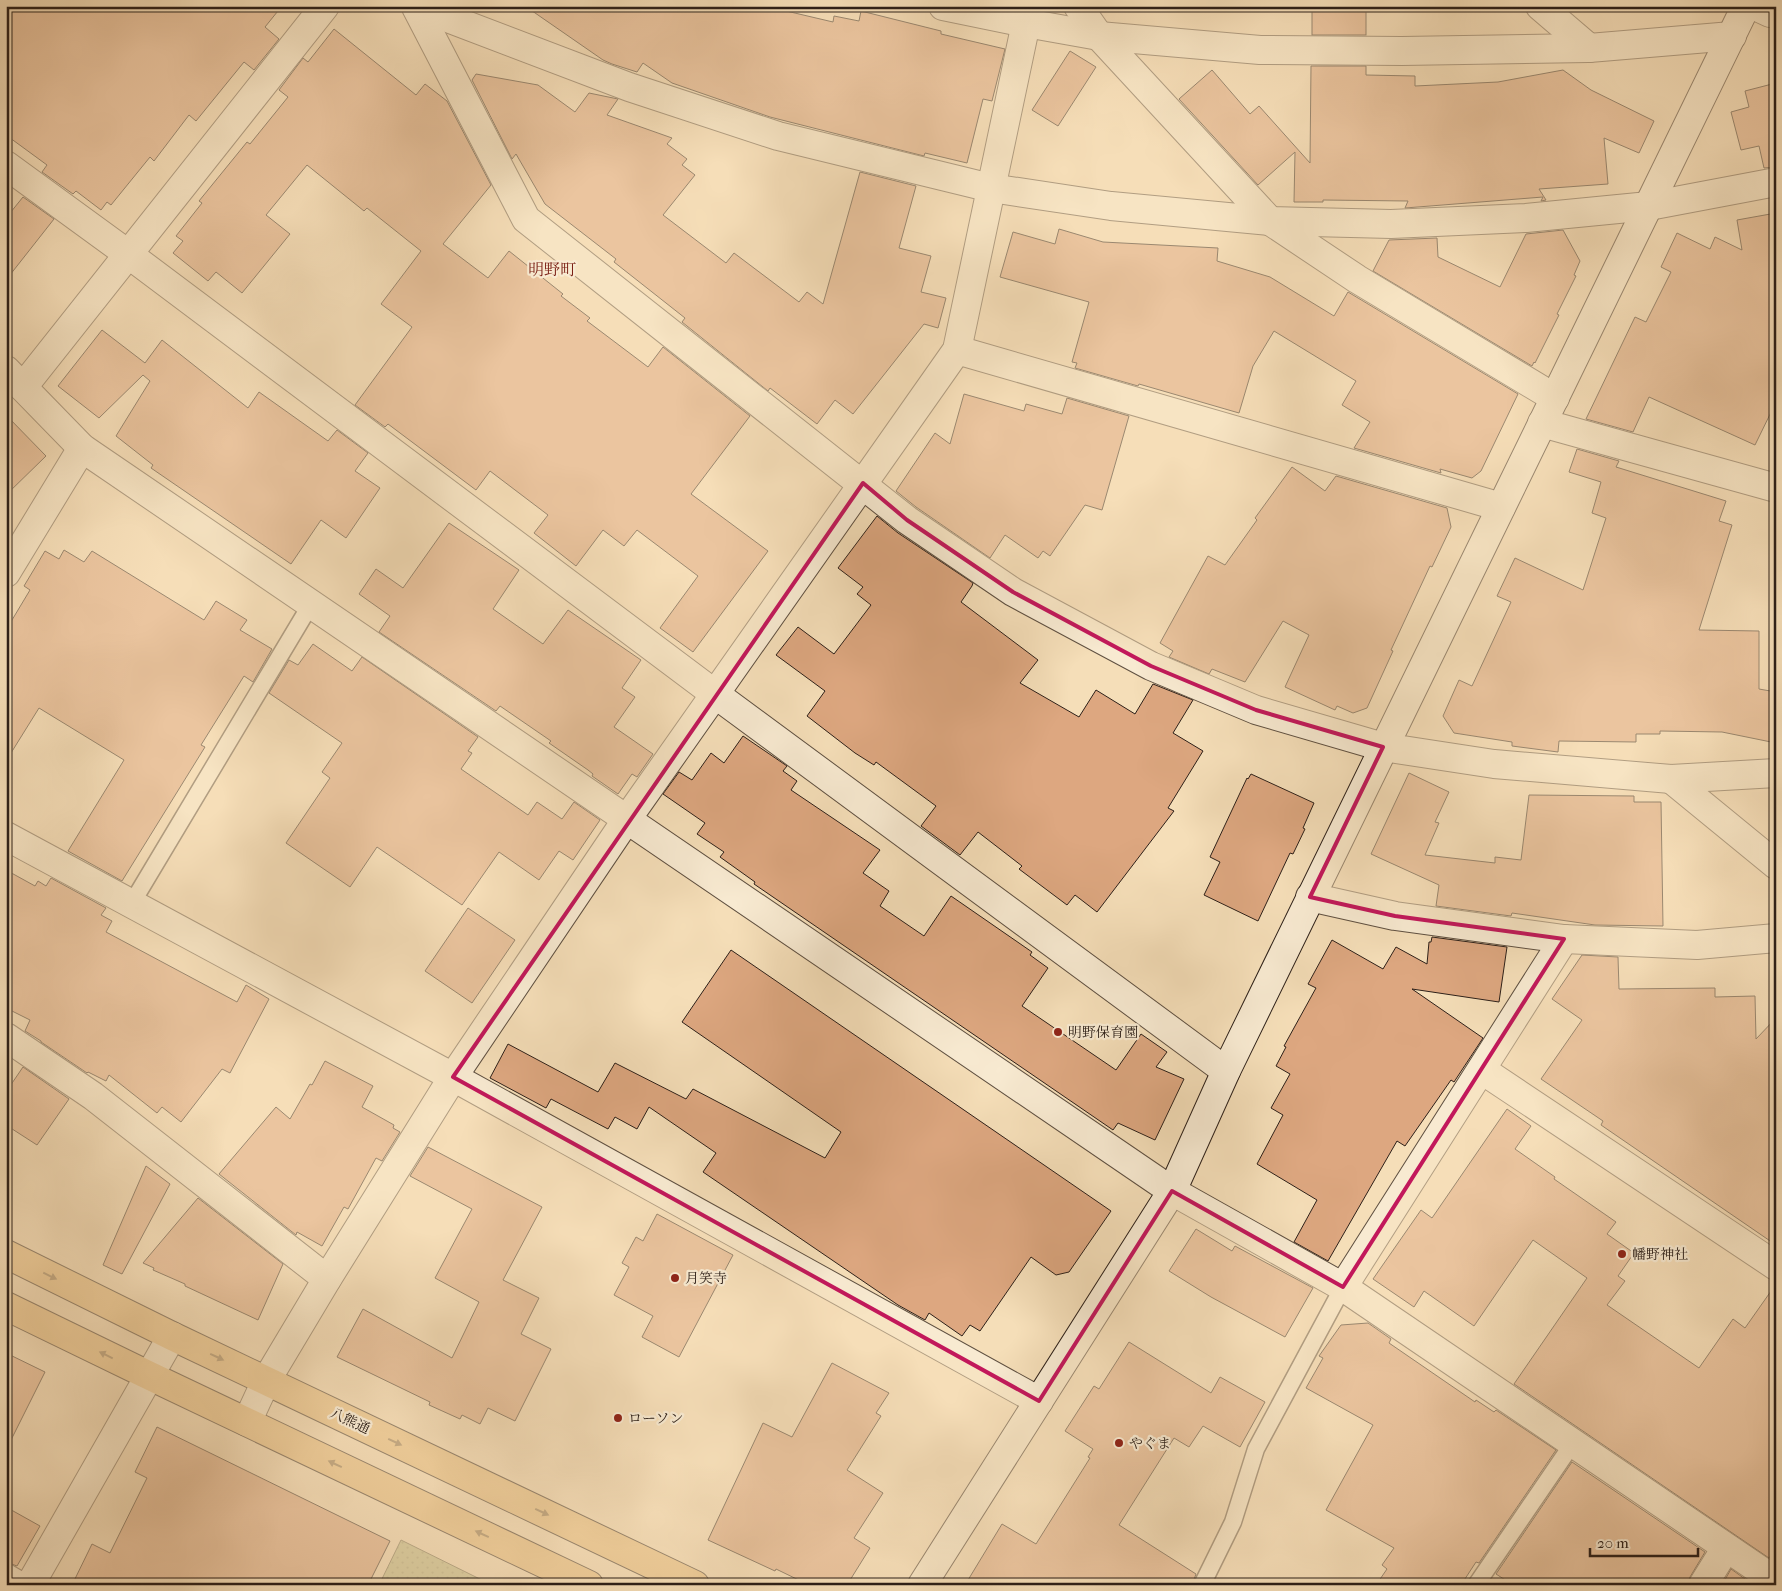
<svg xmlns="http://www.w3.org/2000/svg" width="1782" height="1591" font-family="'IM FELL French Canon','Noto Serif JP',serif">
<defs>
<pattern id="park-dots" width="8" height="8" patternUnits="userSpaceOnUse" patternTransform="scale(1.25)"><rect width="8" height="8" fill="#c2bf8a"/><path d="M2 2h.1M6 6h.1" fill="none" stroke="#a7a476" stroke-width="1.8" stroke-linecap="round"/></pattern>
</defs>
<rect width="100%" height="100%" fill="#f5deb8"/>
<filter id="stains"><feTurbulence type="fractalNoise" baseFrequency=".004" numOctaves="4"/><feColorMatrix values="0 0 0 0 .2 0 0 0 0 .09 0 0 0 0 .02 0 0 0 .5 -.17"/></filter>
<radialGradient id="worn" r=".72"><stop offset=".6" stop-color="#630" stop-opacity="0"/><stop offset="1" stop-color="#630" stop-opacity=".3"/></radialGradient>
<polygon fill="url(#park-dots)" stroke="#787052" points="401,1540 492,1585 379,1585"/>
<g fill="#dda780" stroke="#2d2019">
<polygon points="6,6 282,6 265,27 279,39 254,70 244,62 196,121 189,115 154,161 150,157 111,205 107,202 101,210 76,191 73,194 42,172 47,165 6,135"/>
<polygon points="525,6 765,6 833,22 834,16 859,21 861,11 941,31 941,34 1005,49 992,101 983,99 967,163 925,153 924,156 770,117 672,83 643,63 637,72 612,64 603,60"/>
<rect x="1312" y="6" width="54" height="29"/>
<polygon points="334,29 416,95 425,84 447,101 491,185 443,244 488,278 509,251 563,294 561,296 590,318 587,321 648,367 663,347 750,416 691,494 768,551 693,652 660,628 698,576 637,530 624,546 603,530 576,566 534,533 548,515 490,471 476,490 388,424 385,427 355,405 412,327 381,304 421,251 367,208 364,211 307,165 266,215 290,234 242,293 216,272 208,281 173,253 183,241 176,236 202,203 199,201 247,142 250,144 288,97 279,90 303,58 308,62"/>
<polygon points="1070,51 1096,67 1058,126 1032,110"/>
<polygon points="1311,66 1366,66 1366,75 1415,76 1415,86 1498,82 1563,70 1591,90 1654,121 1639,153 1604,138 1608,184 1539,189 1546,200 1541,201 1543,197 1405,208 1408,201 1323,200 1323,202 1294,202 1295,152 1258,185 1179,99 1212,70 1250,114 1259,106 1310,163"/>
<polygon points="476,74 538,85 575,112 589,93 618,99 607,115 672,138 667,144 687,159 682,165 695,175 663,215 726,263 734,253 799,302 807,292 823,304 860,172 916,186 899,248 931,256 921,292 946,298 938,328 924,324 853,414 835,400 817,424 770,388 768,391 682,322 685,318 614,262 616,259 545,204 516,154 512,159 472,80"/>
<polygon points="1776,83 1776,167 1764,168 1759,146 1741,150 1731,112 1749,107 1745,91"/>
<polygon points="23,197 54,219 6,280 6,218"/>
<polygon points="1776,213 1776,402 1755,445 1649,397 1633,432 1586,419 1635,317 1646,322 1671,272 1661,267 1677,233 1710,249 1715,237 1742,250 1737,220"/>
<polygon points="1059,229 1103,242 1218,248 1217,261 1270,277 1334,316 1348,292 1518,394 1481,471 1472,478 1440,469 1441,473 1354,448 1370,422 1342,405 1356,381 1274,331 1253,366 1239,413 1139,384 1138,386 1075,368 1077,363 1072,362 1089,302 1000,277 1013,232 1055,244"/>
<polygon points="1563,230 1580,261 1574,275 1576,276 1557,314 1559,315 1535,363 1534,362 1532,366 1373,271 1389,240 1437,238 1438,257 1500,287 1526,234"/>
<polygon points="102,330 145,363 162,340 248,408 259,392 328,441 337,430 368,453 355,471 380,488 346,538 321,520 291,564 151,468 153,465 116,436 150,381 143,375 99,418 58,386"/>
<polygon points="964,394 1024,411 1026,404 1062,414 1067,398 1129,416 1102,510 1085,505 1050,556 1043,551 1038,558 1005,535 990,558 916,507 896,491 935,433 950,444"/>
<polygon points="6,415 46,456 6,495"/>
<polygon points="1577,449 1619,461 1616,467 1726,501 1719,521 1732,525 1699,630 1759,631 1759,689 1776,692 1776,743 1722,732 1660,731 1660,734 1636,734 1636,742 1559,741 1558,752 1512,746 1512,742 1454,733 1443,716 1459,680 1472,686 1511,602 1497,596 1515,558 1583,590 1606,518 1592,513 1601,482 1569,472"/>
<polygon points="1292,467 1325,491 1336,476 1447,508 1451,527 1432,567 1430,566 1391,650 1393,651 1367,708 1353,713 1337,706 1335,710 1285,687 1309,635 1283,621 1245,682 1212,669 1209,674 1169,657 1173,651 1160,643 1208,556 1225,565 1257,520 1255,518"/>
<polygon points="877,516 898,533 973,583 972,586 961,602 1038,660 1020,683 1079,717 1096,690 1135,714 1153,684 1193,700 1173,733 1203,751 1168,808 1174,811 1097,912 1075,895 1067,905 1019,869 1022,866 978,832 960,855 921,826 936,806 876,762 874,765 855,753 807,716 825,691 776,655 798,627 834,654 871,605 857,594 863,587 838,568"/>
<polygon points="449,523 519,570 493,609 543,644 568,610 641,660 622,688 635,697 614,727 653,754 637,777 632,774 618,794 592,776 593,774 588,770 549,743 551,741 500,706 496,711 379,632 390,616 359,594 376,569 403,588"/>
<polygon points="64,550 84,562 92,551 204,620 216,601 247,620 240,630 272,649 253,682 244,676 201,745 205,747 122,881 68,851 124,760 39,708 6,761 6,630 30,590 24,586 45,551 59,559"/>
<polygon points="313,644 352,671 362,657 478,737 468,751 472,753 461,769 528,815 537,802 562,819 574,802 600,820 573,860 559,851 539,880 499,852 462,905 377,847 350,887 286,843 330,778 322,772 342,743 269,693 289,660 298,665"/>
<polygon points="743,736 787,766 783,771 797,781 791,790 880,850 863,873 889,891 880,906 924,936 951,896 1032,952 1030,955 1048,968 1022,1006 1116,1070 1141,1034 1167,1052 1156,1067 1184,1079 1155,1140 1118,1123 1113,1130 754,884 755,882 720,857 724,852 697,834 705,823 663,794 679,772 692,780 711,753 724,763"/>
<polygon points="1409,773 1449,792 1435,822 1439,823 1425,855 1495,863 1495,857 1521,860 1529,795 1634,796 1634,802 1661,802 1663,926 1595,925 1512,913 1511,916 1436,906 1439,885 1371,854"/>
<polygon points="1251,774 1314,803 1303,828 1305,829 1293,854 1290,853 1258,921 1204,895 1220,862 1210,857 1247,778 1248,779"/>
<polygon points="6,870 35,886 38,881 46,886 51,878 106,908 101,915 112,921 106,932 237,1002 246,985 269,999 230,1073 222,1069 181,1122 162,1107 157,1113 109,1075 106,1081 88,1072 87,1073 41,1042 41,1041 25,1031 30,1020 6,1008"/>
<polygon points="468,908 515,940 472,1003 425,971"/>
<polygon points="1432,937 1507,947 1499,1002 1412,989 1483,1038 1454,1082 1451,1080 1405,1146 1397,1141 1328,1261 1294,1242 1317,1200 1257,1164 1283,1115 1271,1108 1290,1074 1276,1066 1286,1047 1284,1046 1316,988 1308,984 1332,940 1383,969 1396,947 1427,964 1429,942 1431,942"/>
<polygon points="731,950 1111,1211 1069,1272 1056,1275 1031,1257 980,1331 970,1325 962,1336 929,1313 925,1320 898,1305 703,1172 716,1153 649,1107 637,1129 615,1117 608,1129 551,1099 546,1108 490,1078 508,1044 598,1092 615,1063 686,1099 693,1089 825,1158 841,1132 682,1022"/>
<polygon points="1582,955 1618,957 1619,989 1715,988 1715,997 1755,996 1756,1039 1776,1018 1776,1245 1601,1125 1603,1121 1541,1079 1582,1020 1552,999"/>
<polygon points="325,1061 373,1086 362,1107 394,1125 393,1128 400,1132 382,1161 376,1158 348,1209 344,1207 322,1246 297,1232 296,1235 219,1174 276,1107 290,1119 310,1084 312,1085"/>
<polygon points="23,1067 69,1099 37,1145 6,1125 6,1092"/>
<polygon points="1507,1109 1531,1126 1515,1149 1555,1177 1554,1179 1616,1222 1607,1234 1634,1253 1618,1276 1625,1281 1607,1305 1699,1368 1733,1319 1745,1328 1776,1284 1776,1548 1769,1558 1514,1384 1587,1278 1533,1240 1474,1326 1424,1291 1414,1307 1373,1279 1421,1210 1432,1218"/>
<polygon points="428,1147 542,1207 503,1280 539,1298 521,1334 551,1349 515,1421 488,1408 480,1424 462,1415 460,1419 429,1405 430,1402 337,1357 363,1309 452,1358 479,1302 435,1278 472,1209 410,1176"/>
<polygon points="146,1166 170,1184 122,1274 103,1265"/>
<polygon points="198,1198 283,1264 258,1320 185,1286 185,1284 153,1270 154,1268 143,1263"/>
<polygon points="657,1214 733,1255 679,1357 642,1337 653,1316 614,1295 629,1267 622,1263 636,1237 643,1241"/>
<polygon points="1196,1229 1232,1251 1235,1246 1313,1288 1285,1337 1211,1297 1169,1271"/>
<polygon points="1368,1323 1391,1339 1389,1343 1475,1402 1476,1400 1494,1412 1496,1410 1556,1450 1479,1563 1476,1562 1461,1585 1376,1585 1387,1569 1382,1565 1394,1548 1326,1510 1373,1425 1306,1388 1323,1358 1319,1356 1341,1325"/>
<polygon points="1129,1342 1211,1393 1220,1377 1265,1402 1240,1447 1203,1426 1189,1447 1174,1438 1119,1525 1196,1574 1192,1585 965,1585 1002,1524 1036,1544 1090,1458 1088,1457 1093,1449 1065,1431 1094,1386 1099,1389"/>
<polygon points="6,1353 45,1372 6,1450"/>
<polygon points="832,1363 889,1393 876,1413 881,1416 847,1470 883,1493 854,1538 870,1548 847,1585 809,1585 776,1569 775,1571 708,1540 763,1423 792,1437"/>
<polygon points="157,1427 390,1541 368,1585 72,1585 92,1544 110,1553 147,1478 135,1472"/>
<polygon points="1572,1462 1705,1552 1690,1577 1687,1585 1513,1585 1496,1574"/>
<polygon points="6,1507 40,1526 17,1566 6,1562"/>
<polygon points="1731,1569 1752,1584 1751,1585 1722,1585"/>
</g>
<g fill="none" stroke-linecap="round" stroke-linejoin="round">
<g stroke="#5f5041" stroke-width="19">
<g id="lane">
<polyline points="132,903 311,604"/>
<polyline points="1202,1585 1233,1522 1256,1449 1343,1287"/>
<polyline points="1476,1585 1573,1443"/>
</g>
</g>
<g stroke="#5f5041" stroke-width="30">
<g id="street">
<polyline points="416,6 629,87 778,136 991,188 1111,206 1270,221 1391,224 1526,218 1649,206 1776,182"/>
<polyline points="943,6 1026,23 1099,36 1260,50 1402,51 1589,48 1732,36"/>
<polyline points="1078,6 1099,36 1270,221 1357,279 1555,398"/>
<polyline points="1540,6 1589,48"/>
<polyline points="1755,6 1770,13 1776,11"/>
<polyline points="416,7 526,219 907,520 1013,592 1151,666 1256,710 1383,747 1494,764 1671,779 1776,773"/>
<polyline points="6,165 128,254 715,694 1226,1071"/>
<polyline points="957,350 1501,507"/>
<polyline points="6,370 82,448 1172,1191 1343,1287 1776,1581"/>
<polyline points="23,387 325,6"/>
<polyline points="1542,423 1776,488"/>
<polyline points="6,573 82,448"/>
<polyline points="1671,779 1776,865"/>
<polyline points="6,836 453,1077 1039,1401"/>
<polyline points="1310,897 1395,916 1564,939 1697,945 1776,938"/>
<polyline points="6,1037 93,1096 327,1279"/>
<polyline points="1482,1070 1776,1266"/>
<polyline points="1343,1287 1564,939"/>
<polyline points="247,1422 266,1381 327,1279 453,1077 627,819 957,350 1026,23"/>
<polyline points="6,1578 18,1585"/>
<polyline points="30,1585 172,1336"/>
<polyline points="1703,1585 1726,1548"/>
</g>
</g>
<g stroke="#2d2019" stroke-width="30">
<polyline id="secondary" points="922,1585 1172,1191 1226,1071 1746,6"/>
</g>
<g stroke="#2d2019" stroke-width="30">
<g id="primary">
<polyline points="6,1254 172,1336 695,1585"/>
<polyline points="6,1306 150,1376 589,1585"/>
</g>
</g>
<use href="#lane" stroke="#f8ead1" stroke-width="16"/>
<use href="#street" stroke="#f8ead1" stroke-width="28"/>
<use href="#secondary" stroke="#f8ead1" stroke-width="28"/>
<use href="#primary" stroke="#eabf7c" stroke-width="28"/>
</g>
<defs><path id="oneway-solid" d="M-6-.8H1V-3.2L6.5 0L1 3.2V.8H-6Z" transform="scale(1.25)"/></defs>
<g fill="#8c704a">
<use href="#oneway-solid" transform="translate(50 1276) rotate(26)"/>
<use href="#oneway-solid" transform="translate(106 1355) rotate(-154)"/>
<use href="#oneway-solid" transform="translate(217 1357) rotate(25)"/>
<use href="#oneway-solid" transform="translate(395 1442) rotate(25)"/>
<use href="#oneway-solid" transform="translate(335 1464) rotate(-155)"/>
<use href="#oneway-solid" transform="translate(542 1512) rotate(25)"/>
<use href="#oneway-solid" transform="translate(482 1534) rotate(-155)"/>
</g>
<path d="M0 0H1782V1591H0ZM863,483l44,37 106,72 138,74 105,44 127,37 -73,150 85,19 169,23 -221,348 -171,-96 -133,210 -586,-324z" fill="#f5deb8" fill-opacity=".55" fill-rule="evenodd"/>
<path fill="none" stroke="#c2185b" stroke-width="4" stroke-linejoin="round" d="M863,483l44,37 106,72 138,74 105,44 127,37 -73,150 85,19 169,23 -221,348 -171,-96 -133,210 -586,-324z"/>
<g fill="#8f2418" stroke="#f8ead1" stroke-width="2">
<circle cx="1058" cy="1032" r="5"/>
<circle cx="1622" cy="1254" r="5"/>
<circle cx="675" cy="1278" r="5"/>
<circle cx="618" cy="1418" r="5"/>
<circle cx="1119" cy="1443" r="5"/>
</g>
<g text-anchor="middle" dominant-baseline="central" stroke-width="4.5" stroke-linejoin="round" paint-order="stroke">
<g font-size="14" fill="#2d2019" stroke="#f8ead1" text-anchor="start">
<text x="1068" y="1032">明野保育園</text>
<text x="1632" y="1254">幡野神社</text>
<text x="685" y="1278">月笑寺</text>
<text x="628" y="1418">ローソン</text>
<text x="1129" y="1443">やぐま</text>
</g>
<g font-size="14" fill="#2d2019" stroke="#f8ead1">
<text transform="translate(350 1421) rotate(25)">八熊通</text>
</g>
<g font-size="16" fill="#7a1f14" stroke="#f8ead1">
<text x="552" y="269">明野町</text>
</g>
</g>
<rect width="1782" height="1591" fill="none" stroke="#f5deb8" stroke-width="25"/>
<rect x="8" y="8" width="1767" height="1576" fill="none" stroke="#2d2019" stroke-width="2.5"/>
<rect x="12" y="12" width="1757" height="1566" fill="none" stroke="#2d2019"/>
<path d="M1590 1548v8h108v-8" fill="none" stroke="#2d2019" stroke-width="2.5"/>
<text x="1597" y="1548" font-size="15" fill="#2d2019" stroke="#f8ead1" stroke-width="4" paint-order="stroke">20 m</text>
<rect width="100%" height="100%" filter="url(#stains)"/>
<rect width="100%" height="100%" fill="url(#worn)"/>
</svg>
